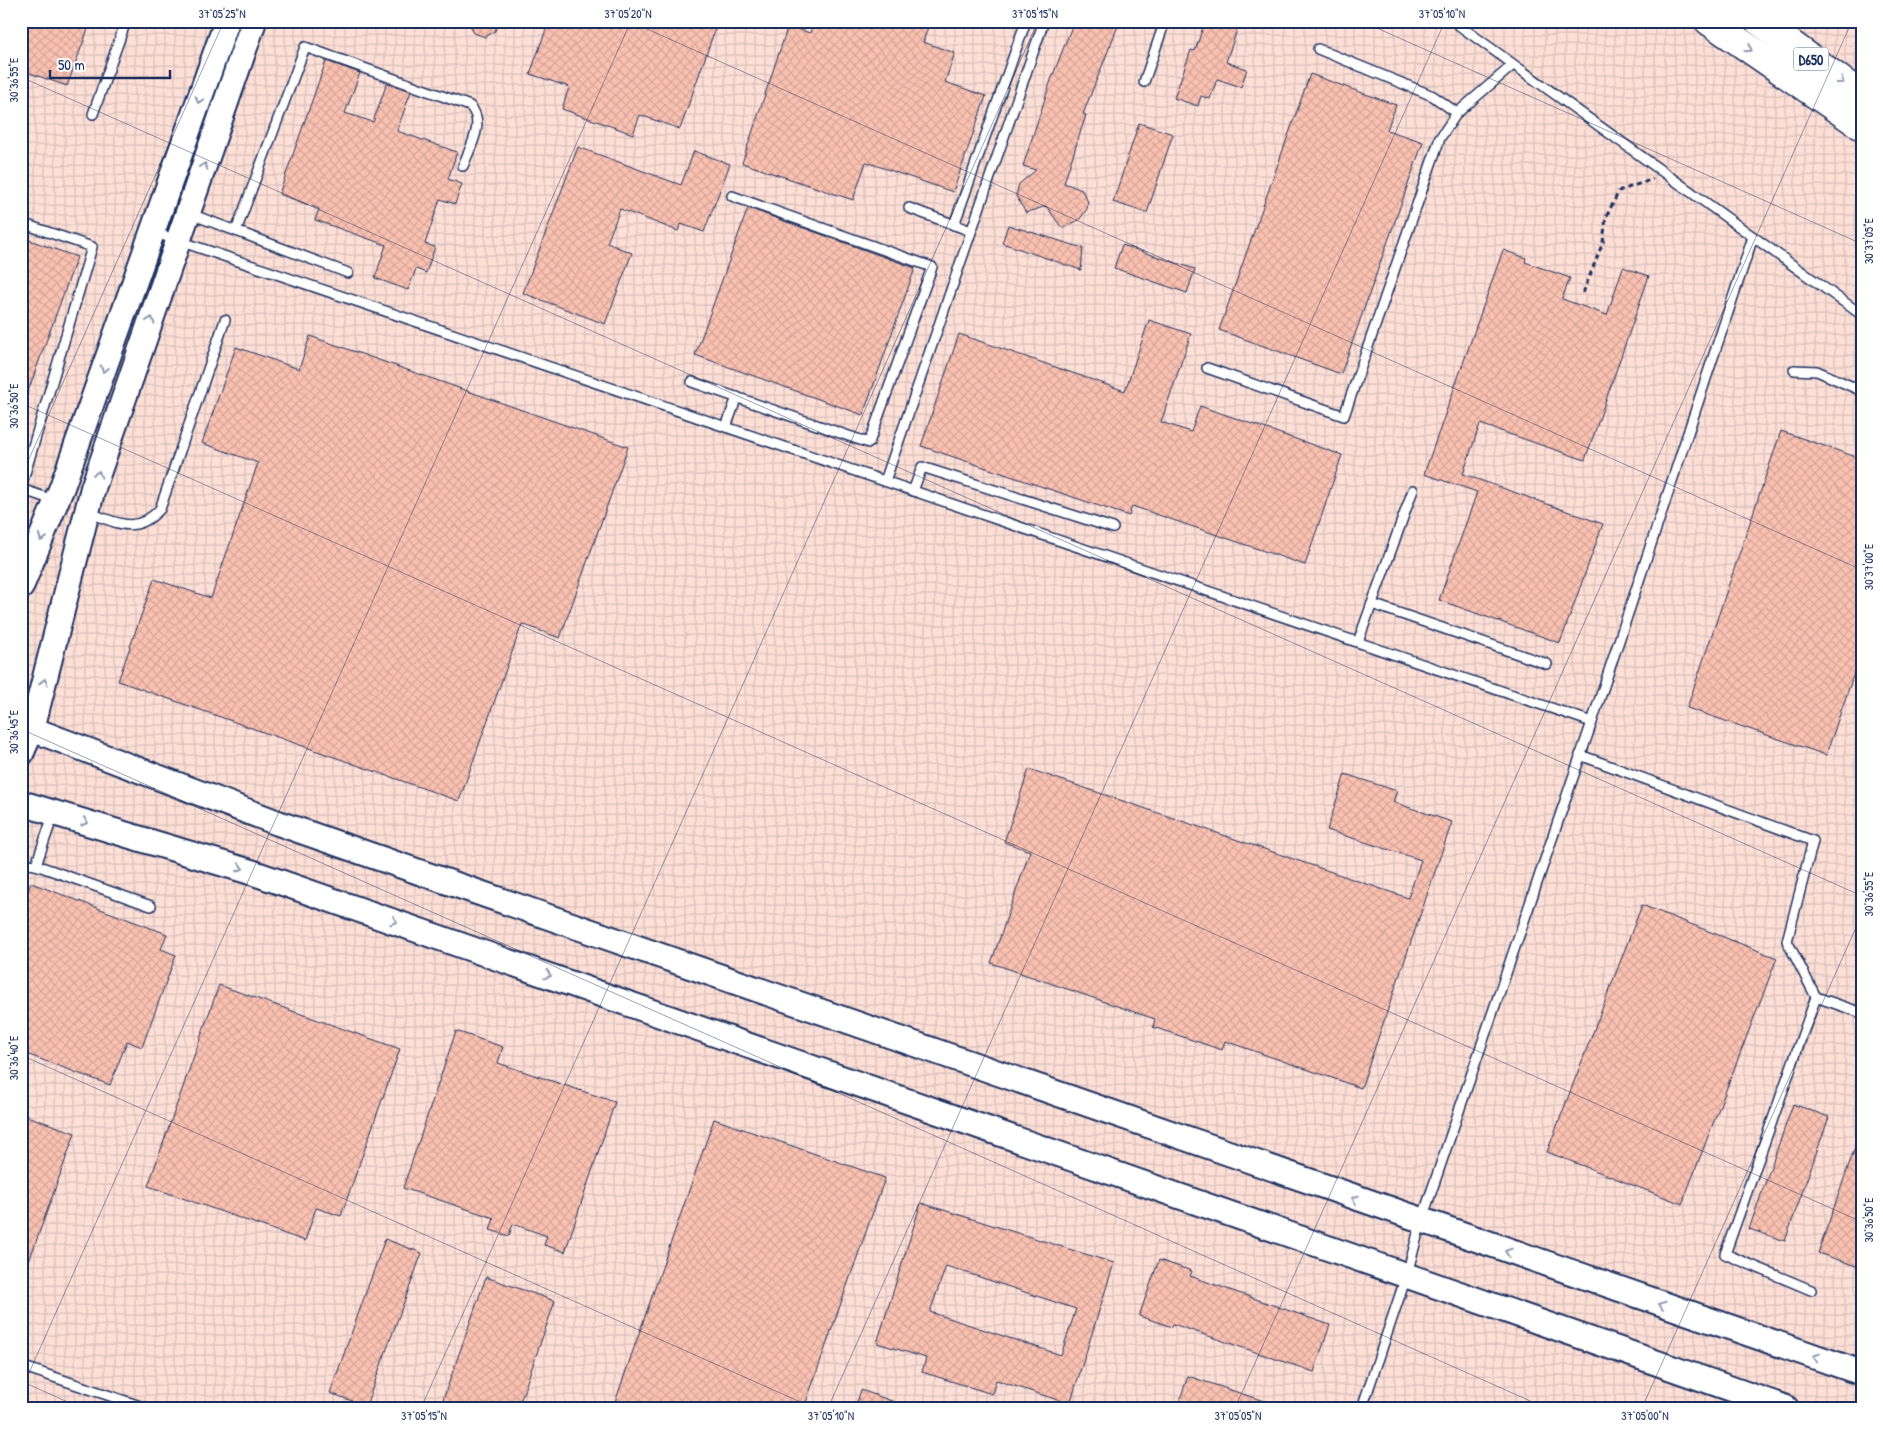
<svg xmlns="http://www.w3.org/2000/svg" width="1883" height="1429" font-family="'Patrick Hand',sans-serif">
<defs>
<pattern id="industrial-grid" width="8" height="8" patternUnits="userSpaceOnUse" patternTransform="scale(1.25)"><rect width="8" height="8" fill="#fddfd6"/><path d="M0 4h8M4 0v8" fill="none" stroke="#d8c0ba"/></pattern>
<pattern id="building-cross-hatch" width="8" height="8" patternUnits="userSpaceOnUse" patternTransform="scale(1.25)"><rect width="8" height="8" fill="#fac1b0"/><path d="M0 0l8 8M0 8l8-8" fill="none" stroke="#d6a69a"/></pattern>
</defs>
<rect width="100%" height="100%" fill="#feece7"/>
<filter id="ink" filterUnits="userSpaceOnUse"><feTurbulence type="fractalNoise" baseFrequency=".02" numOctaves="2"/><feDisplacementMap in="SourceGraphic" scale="10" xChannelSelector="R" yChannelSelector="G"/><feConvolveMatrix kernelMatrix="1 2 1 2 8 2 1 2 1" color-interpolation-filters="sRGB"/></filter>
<g filter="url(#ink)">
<rect fill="url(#industrial-grid)" x="21" y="21" width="1841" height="1387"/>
<g fill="url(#building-cross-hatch)" stroke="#1b2f5e" fill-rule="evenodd">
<polygon points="21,21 91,21 67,86 21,70"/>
<polygon points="468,21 499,21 495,31 485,37 474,33"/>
<polygon points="549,21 718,21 680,129 640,115 633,134 562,109 569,87 530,74"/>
<polygon points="814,21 861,21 874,26 875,21 930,21 923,42 955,53 945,82 986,96 953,192 866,162 853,200 742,163 788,26 810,33"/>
<polygon points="1074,21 1120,21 1083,114 1086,115 1064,183 1082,190 1088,202 1087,209 1079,220 1062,228 1046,206 1026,213 1016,196 1019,184 1036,170 1023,166 1051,80"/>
<polygon points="1205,21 1240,21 1226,62 1247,69 1241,87 1217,79 1210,99 1201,96 1198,106 1174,98 1191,50 1195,51"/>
<polygon points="326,61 360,73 345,113 373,122 387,83 411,91 397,131 457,152 448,179 462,184 455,204 440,199 425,244 435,247 426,273 416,269 408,290 375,278 386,245 315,220 319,209 279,194"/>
<polygon points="1310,74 1396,105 1387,130 1423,142 1341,374 1219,330"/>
<polygon points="1139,123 1173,134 1147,213 1113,202"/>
<polygon points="578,147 681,185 694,151 730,164 704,232 681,224 678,231 620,209 607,243 632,253 605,324 523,293"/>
<polygon points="748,208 915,268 863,415 695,355"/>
<polygon points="1008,225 1083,248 1081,270 1002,243"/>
<polygon points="21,237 77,257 23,405 21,405"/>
<polygon points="1122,245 1195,269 1187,293 1114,268"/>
<polygon points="1503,250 1526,258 1525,262 1570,278 1562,299 1607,315 1623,267 1649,276 1585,460 1480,424 1463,474 1603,524 1560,643 1439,600 1477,492 1424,474"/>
<polygon points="1149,320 1191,334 1161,422 1191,432 1200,406 1342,455 1305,565 1132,506 1129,516 921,446 959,334 1125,391"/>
<polygon points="310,336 628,447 560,638 522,624 459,801 118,681 154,579 211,598 258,463 202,443 236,347 299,369"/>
<polygon points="1781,431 1862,459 1862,650 1826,755 1687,708"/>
<polygon points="1029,769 1408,898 1421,860 1327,830 1345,774 1397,791 1393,802 1452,822 1361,1088 1225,1041 1222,1050 1153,1027 1155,1019 991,963 1030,851 1004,842"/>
<polygon points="31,883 167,934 161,949 176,955 142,1047 127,1041 110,1085 21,1052 21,908"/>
<polygon points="1642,905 1777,958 1682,1204 1547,1152"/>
<polygon points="219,985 400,1049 341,1216 316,1208 305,1241 148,1186"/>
<polygon points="456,1031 503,1047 498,1063 615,1102 565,1252 544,1245 547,1236 513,1224 509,1236 490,1230 494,1218 403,1188"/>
<polygon points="1793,1104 1829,1117 1785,1241 1749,1229"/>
<polygon points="21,1114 75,1133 23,1278 21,1278"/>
<polygon points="714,1119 885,1178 804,1408 631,1408 615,1402"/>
<polygon points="1860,1133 1862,1133 1862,1268 1818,1253"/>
<path d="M921,1203l193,60 -44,141 -74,-24 -4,14 -70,-22 4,-14 -49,-15zM946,1266l130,43 -15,46 -131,-43z"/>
<polygon points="385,1239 422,1253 366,1406 330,1393"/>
<polygon points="1159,1260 1192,1271 1190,1276 1330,1325 1314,1372 1173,1324 1172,1327 1139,1316"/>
<polygon points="486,1277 555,1301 518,1408 440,1408"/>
<polygon points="1188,1376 1276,1405 1275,1408 1177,1408"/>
<polygon points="861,1390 906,1406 905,1408 855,1408"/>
</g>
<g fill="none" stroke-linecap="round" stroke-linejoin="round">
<g stroke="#1b2f5e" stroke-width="12">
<g id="lane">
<polyline points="1453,21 1862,315"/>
<polyline points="1318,49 1433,96 1457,113"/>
<polyline points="1144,82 1165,21"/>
<polyline points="93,114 126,21"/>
<polyline points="909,208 971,231"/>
<polyline points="188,213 348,273"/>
<polyline points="21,223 92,247 21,487"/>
<polyline points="954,225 1026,21"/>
<path d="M236,231l69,-184 165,59c16,17 0,41 -7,60"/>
<polyline points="153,232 1592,722"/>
<polyline points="1207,368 1344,416 1440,138 1457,113 1513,65"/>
<polyline points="1794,370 1817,371 1862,391"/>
<polyline points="692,382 869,443 932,267 732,196"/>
<polyline points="726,427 737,397"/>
<polyline points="885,481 1044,21"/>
<polyline points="21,489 56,501"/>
<polyline points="913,491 922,467 1113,528"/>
<path d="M87,512c29,10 48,24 73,-3l65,-189"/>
<polyline points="1372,604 1547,664"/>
<polyline points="1358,642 1413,490"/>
<polyline points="1580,755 1813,841 1787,941 1816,997 1725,1254 1811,1290"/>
<polyline points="21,863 36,865 151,906"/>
<polyline points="36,865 54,813"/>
<polyline points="1816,997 1862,1013"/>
<polyline points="21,1366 146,1408"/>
<polyline points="1362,1408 1407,1274 1421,1222 1592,722 1753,237"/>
</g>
</g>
<g stroke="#1b2f5e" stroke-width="28">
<g id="secondary">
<polyline points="21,587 62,487 227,21"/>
<polyline points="21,725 278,823 1862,1373"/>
<polyline points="21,754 32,729 93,488 254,21"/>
<polyline points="21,803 254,873 1786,1408"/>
</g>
</g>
<g stroke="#1b2f5e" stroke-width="31">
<g id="highway">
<polyline points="1709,21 1862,126"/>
<polyline points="1759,21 1862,96"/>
</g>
</g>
<polyline stroke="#1b2f5e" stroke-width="3" stroke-dasharray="5 4" stroke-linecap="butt" points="1583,293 1603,242 1606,217 1619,191 1653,179"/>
<use href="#lane" stroke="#fff" stroke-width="9"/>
<use href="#secondary" stroke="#fff" stroke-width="24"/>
<use href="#highway" stroke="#fff" stroke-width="28"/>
</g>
<defs><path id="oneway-chevron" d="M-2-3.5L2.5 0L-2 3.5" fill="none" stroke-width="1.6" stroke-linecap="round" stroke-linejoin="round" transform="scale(1.25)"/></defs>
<g stroke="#8d97ae">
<use href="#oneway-chevron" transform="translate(1749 49) rotate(34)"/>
<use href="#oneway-chevron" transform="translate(1841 81) rotate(36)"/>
<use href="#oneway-chevron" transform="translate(199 100) rotate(109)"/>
<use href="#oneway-chevron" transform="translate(204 166) rotate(-71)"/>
<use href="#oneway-chevron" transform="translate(151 320) rotate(-71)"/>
<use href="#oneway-chevron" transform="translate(104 369) rotate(110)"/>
<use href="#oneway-chevron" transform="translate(98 474) rotate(-71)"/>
<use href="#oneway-chevron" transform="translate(42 538) rotate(112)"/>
<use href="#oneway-chevron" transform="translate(44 682) rotate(-76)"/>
<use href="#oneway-chevron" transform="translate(85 822) rotate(17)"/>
<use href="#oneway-chevron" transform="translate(240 868) rotate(17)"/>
<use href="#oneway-chevron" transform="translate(394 921) rotate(19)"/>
<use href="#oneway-chevron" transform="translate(548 975) rotate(19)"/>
<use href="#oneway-chevron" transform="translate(1355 1199) rotate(-161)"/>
<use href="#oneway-chevron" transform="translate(1508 1252) rotate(-161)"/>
<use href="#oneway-chevron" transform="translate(1662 1305) rotate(-161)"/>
<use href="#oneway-chevron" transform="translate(1816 1357) rotate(-161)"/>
</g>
</g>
<path fill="none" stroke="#1b2f5e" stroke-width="1" stroke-opacity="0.45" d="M629,21l1233,549M1361,21l501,223M21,77l1841,819M21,403l1841,819M21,477l203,-456M21,729l1525,679M21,1055l793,353M21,1381l60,27M21,1391l610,-1370M421,1408l617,-1387M828,1408l617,-1387M1235,1408l617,-1387M1642,1408l220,-494"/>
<g text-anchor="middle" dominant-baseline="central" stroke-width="5" stroke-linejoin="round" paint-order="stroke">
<rect fill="#fff" stroke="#5f6d8e" stroke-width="1" x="1793.5" y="47.5" width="35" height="23" rx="4"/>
<g font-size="14" font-weight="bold" fill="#1b2f5e">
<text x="1811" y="59">D650</text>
</g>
</g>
<rect width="1883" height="1429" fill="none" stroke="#fff" stroke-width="55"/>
<path d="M50 70v8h120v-8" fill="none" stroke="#1b2f5e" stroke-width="2.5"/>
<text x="58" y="70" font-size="15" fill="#1b2f5e" stroke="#ffffff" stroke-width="4" paint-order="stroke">50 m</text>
<rect x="28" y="28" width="1828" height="1374" fill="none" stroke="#1b2f5e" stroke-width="2"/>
<g font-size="12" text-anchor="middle" fill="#1b2f5e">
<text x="222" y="18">37°05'25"N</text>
<text x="628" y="18">37°05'20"N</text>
<text x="1035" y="18">37°05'15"N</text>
<text x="1442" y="18">37°05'10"N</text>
<text transform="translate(14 80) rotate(-90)" y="4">30°36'55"E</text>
<text transform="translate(1869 241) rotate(-90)" y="4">30°37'05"E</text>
<text transform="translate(14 406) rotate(-90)" y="4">30°36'50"E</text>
<text transform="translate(1869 567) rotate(-90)" y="4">30°37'00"E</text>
<text transform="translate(14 732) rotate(-90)" y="4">30°36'45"E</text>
<text transform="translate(1869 894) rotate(-90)" y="4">30°36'55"E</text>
<text transform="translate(14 1058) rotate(-90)" y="4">30°36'40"E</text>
<text transform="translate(1869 1220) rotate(-90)" y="4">30°36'50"E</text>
<text x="424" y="1420">37°05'15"N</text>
<text x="831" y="1420">37°05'10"N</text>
<text x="1238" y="1420">37°05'05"N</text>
<text x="1645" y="1420">37°05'00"N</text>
</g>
</svg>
